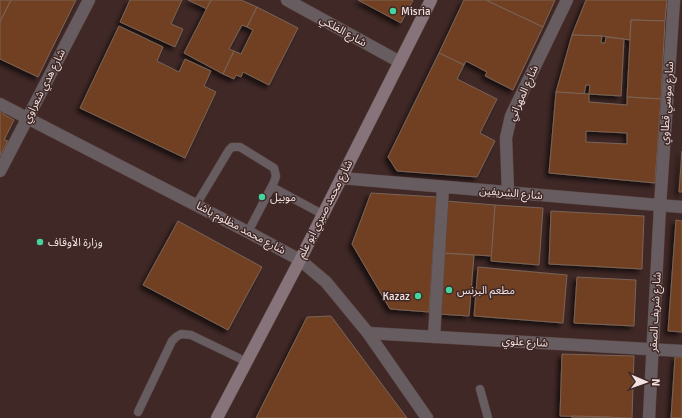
<svg xmlns="http://www.w3.org/2000/svg" width="682" height="418" font-family="Signika,'Noto Sans Arabic',sans-serif">
<defs>
<filter id="shadow"><feDropShadow dx="-3.5" dy="3.5" stdDeviation="2" flood-color="#0009"/></filter>
</defs>
<rect width="100%" height="100%" fill="#3f2826"/>
<g fill="#714121" stroke="#7a6457" fill-rule="evenodd" filter="url(#shadow)">
<polygon points="0,0 11,0 0,22"/>
<polygon points="11,0 76,0 38,77 0,59 0,22"/>
<polygon points="130,0 182,0 171,24 183,29 175,47 120,22"/>
<polygon points="188,0 211,0 207,9"/>
<polygon points="211,0 241,0 257,7 247,27 242,25 229,49 234,51 223,74 184,53"/>
<polygon points="358,0 413,0 401,23"/>
<polygon points="464,0 486,0 543,27 513,90 485,76 487,72 466,61 464,65 439,53"/>
<polygon points="486,0 555,0 543,27"/>
<polygon points="586,0 667,0 665,21 631,20 630,40 602,36 572,35"/>
<polygon points="257,7 298,28 269,85 243,72 241,77 236,75 234,79 223,74 234,51 241,54 253,30 247,27"/>
<polygon points="631,20 665,21 661,99 627,97"/>
<polygon points="119,26 163,47 157,61 179,72 185,59 211,71 204,86 216,92 185,158 80,108"/>
<polygon points="572,35 602,36 601,43 605,43 606,37 624,39 621,96 589,94 590,85 586,85 584,94 556,92"/>
<polygon points="439,53 464,65 457,79 497,99 480,133 495,141 477,177 397,171 388,157"/>
<path d="M556,92l33,2v8l38,3v-8l34,2 -6,84 -106,-10zM586,131l41,2v11l-41,-2z"/>
<polygon points="0,108 5,111 3,114 14,120 4,140 8,141 0,156"/>
<polygon points="682,151 682,192 679,192"/>
<polygon points="371,193 437,197 429,312 390,309 352,244"/>
<polygon points="446,201 495,205 492,256 442,253"/>
<polygon points="495,205 543,208 539,265 491,261"/>
<polygon points="551,211 644,216 642,269 549,264"/>
<polygon points="676,220 682,221 682,332 668,331"/>
<polygon points="178,221 262,267 228,330 143,285"/>
<polygon points="442,253 474,255 469,316 438,314"/>
<polygon points="478,267 567,275 563,323 474,316"/>
<polygon points="577,277 636,280 634,326 574,323"/>
<polygon points="331,316 407,418 256,418 307,317"/>
<polygon points="562,354 634,356 632,418 560,416"/>
<polygon points="675,357 682,357 682,418 671,418"/>
<polygon points="572,416 612,417 611,418 572,418"/>
</g>
<g fill="none" stroke-linecap="round" stroke-linejoin="round">
<g stroke="#5c4644" stroke-width="9">
<g id="lane">
<polyline points="272,187 322,214"/>
<polyline points="196,205 229,150 232,147 240,147 274,168 276,176 274,182 248,232"/>
<polyline points="480,389 488,418"/>
<polyline points="138,412 172,341 176,337 181,334 191,335 247,362"/>
</g>
</g>
<g stroke="#5c4644" stroke-width="13">
<g id="street">
<polyline points="287,0 400,62"/>
<polyline points="0,104 248,232 300,260 326,282 368,333 427,418"/>
<polyline points="0,171 89,0"/>
<polyline points="341,178 682,207"/>
<polyline points="508,193 506,138 511,116 567,0"/>
<polyline points="368,333 682,351"/>
<polyline points="434,337 443,187"/>
<polyline points="649,418 660,206 674,0"/>
</g>
</g>
<g stroke="#5c4644" stroke-width="13">
<polyline id="secondary" points="217,418 300,260 431,0"/>
</g>
<use href="#lane" stroke="#675c5f" stroke-width="8"/>
<use href="#street" stroke="#675c5f" stroke-width="12"/>
<use href="#secondary" stroke="#87747a" stroke-width="12"/>
</g>
<g fill="#45d49f" stroke="#3f2826" stroke-width="1.5">
<circle cx="393" cy="11" r="4"/>
<circle cx="262" cy="197" r="4"/>
<circle cx="40" cy="242" r="4"/>
<circle cx="449" cy="290" r="4"/>
<circle cx="418" cy="296" r="4"/>
</g>
<g text-anchor="middle" dominant-baseline="central" stroke-width="3" stroke-linejoin="round" paint-order="stroke">
<g font-size="11" fill="#f2e2e1" stroke="#3f2826" text-anchor="start">
<text x="401" y="11">Misria</text>
<text x="270" y="197">موبيل</text>
<text x="48" y="242">وزارة الأوقاف</text>
<text x="457" y="290">مطعم البرنس</text>
<text x="410" y="296" text-anchor="end">Kazaz</text>
</g>
<g font-size="11" fill="#f2e2e1" stroke="#3f2826">
<text transform="translate(343 31) rotate(29)">شارع الفلكي</text>
<text transform="translate(44 86) rotate(-63)">شارع هدي شعراوي</text>
<text transform="translate(523 93) rotate(-66)">شارع المهراني</text>
<text transform="translate(667 103) rotate(-86)">شارع موسي قطاوي</text>
<text transform="translate(511 193) rotate(5)">شارع الشريفين</text>
<text transform="translate(325 209) rotate(-63)">شارع محمد صبري ابو علم</text>
<text transform="translate(241 228) rotate(28)">شارع محمد مظلوم باشا</text>
<text transform="translate(655 312) rotate(-87)">شارع شريف الصقر</text>
<text transform="translate(525 342) rotate(3)">شارع علوي</text>
</g>
</g>
<g transform="translate(646 382) rotate(92)" stroke="#3f2826" stroke-width="3" paint-order="stroke">
<path d="M0-3L7 15L0 10L-7 15Z" fill="#f2e2e1"/>
<text y="-6" font-size="11" font-weight="bold" text-anchor="middle" fill="#f2e2e1">N</text>
</g>
</svg>
